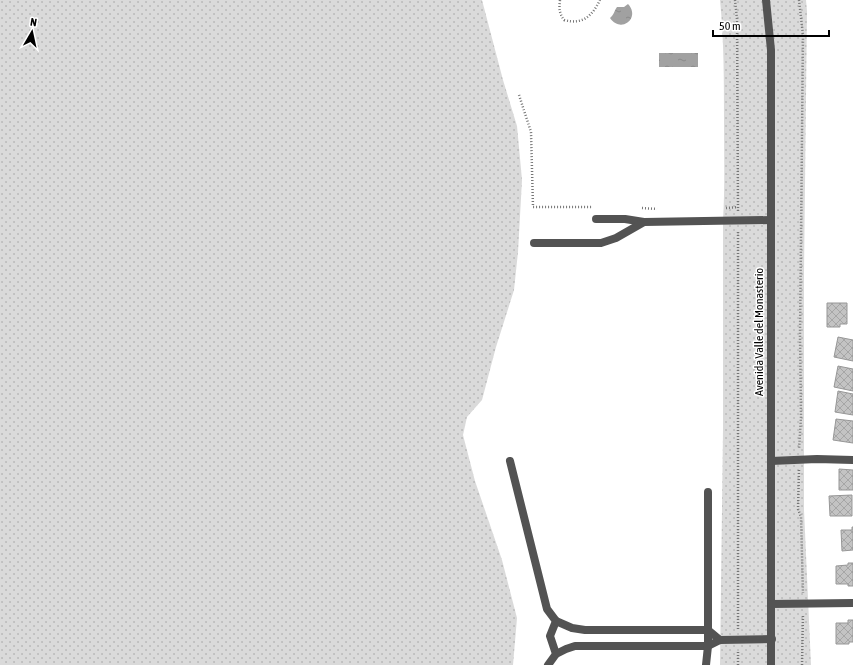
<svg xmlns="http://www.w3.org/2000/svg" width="853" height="665" font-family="'Asap Condensed',sans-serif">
<defs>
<pattern id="green-dots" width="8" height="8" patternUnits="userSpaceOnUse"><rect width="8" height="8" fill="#dadada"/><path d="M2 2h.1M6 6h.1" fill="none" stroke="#b9b9b9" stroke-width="1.8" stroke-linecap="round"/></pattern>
<pattern id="water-ripples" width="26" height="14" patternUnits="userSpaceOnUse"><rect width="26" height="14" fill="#a1a1a1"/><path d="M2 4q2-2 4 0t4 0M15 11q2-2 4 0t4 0" fill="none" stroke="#898989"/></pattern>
<pattern id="building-cross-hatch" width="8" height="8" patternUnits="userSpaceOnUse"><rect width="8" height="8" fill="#c3c3c3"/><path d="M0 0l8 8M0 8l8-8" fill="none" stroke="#a6a6a6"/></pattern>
</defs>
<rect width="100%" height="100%" fill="#fff"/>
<g fill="url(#green-dots)">
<polygon points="0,0 482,0 503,80 517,126 522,180 518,252 514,290 496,347 482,400 467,417 463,435 475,481 502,560 517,618 513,665 0,665"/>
<path d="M720,0h86l1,11 -3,262v237l7,155h-91l3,-235v-210c2,-32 1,-65 1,-98 0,-41 0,-81 -4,-122z"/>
</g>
<g fill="url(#water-ripples)">
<path d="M628,4c13,14 -7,30 -18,14 4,-3 4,-7 7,-11h7z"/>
<rect x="659" y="53" width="39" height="14"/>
</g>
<g fill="url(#building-cross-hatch)" stroke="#979797">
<polygon points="827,303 847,303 847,324 840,324 840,327 827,327"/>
<polygon points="838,337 853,340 853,361 834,357"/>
<polygon points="838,366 853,369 853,391 834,387"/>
<polygon points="838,391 853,394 853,415 835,412"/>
<polygon points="836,419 853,421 853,443 833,440"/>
<polygon points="839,469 853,470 853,490 839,490"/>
<polygon points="852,495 852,516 830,516 829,496"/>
<polygon points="852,527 853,527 853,550 842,551 841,530 852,530"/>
<polygon points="848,563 853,563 853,586 848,586 848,584 836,584 836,566 848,565"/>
<polygon points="848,620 853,620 853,642 849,642 849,644 836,644 836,623 848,623"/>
</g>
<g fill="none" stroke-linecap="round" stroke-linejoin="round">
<g stroke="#757575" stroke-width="2.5" stroke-dasharray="1 2" stroke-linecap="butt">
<path d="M560,0c-1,8 -1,13 4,20 19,5 28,-4 36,-20"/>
<polyline points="735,0 737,19 738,211"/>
<polyline points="799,0 803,35 800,335 801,417 799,449"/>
<polyline points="519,95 531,132 533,207 593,207"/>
<polyline points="642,208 657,209"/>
<polyline points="726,208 738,207"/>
<polyline points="738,232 738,629"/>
<polyline points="799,470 798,509 801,517 803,593"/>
<polyline points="738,665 738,650"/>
<polyline points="802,665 803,614"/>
</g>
<g stroke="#535353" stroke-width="8">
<polyline points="596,219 625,219 644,222"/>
<polyline points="534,243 601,243 616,238 644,222 771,220"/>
<polyline points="510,461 547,609 556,621 550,636 556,654 548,665"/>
<polyline points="556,621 572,628 585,630 708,630 720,640"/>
<polyline points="556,654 566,649 575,646 708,646 720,640 772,639"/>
<polyline points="706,665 708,646 708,492"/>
</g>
<g stroke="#535353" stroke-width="8">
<polyline points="766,0 771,50 771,665"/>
<polyline points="771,461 817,459 853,460"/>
<polyline points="771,604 853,603"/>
</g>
</g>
<g text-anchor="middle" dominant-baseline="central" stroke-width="3" stroke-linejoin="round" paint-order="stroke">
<g font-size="12" fill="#000" stroke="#fff">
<text transform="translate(759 332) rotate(-90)">Avenida Valle del Monasterio</text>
</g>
</g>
<g transform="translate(32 32) rotate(9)" stroke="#ffffff" stroke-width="3" paint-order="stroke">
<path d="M0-3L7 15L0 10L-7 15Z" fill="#000000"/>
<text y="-6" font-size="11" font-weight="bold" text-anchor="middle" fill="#000000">N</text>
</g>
<path d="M713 30v6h116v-6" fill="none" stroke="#000000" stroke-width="2"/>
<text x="719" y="30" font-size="12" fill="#000000" stroke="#ffffff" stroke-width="3" paint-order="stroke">50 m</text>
</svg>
